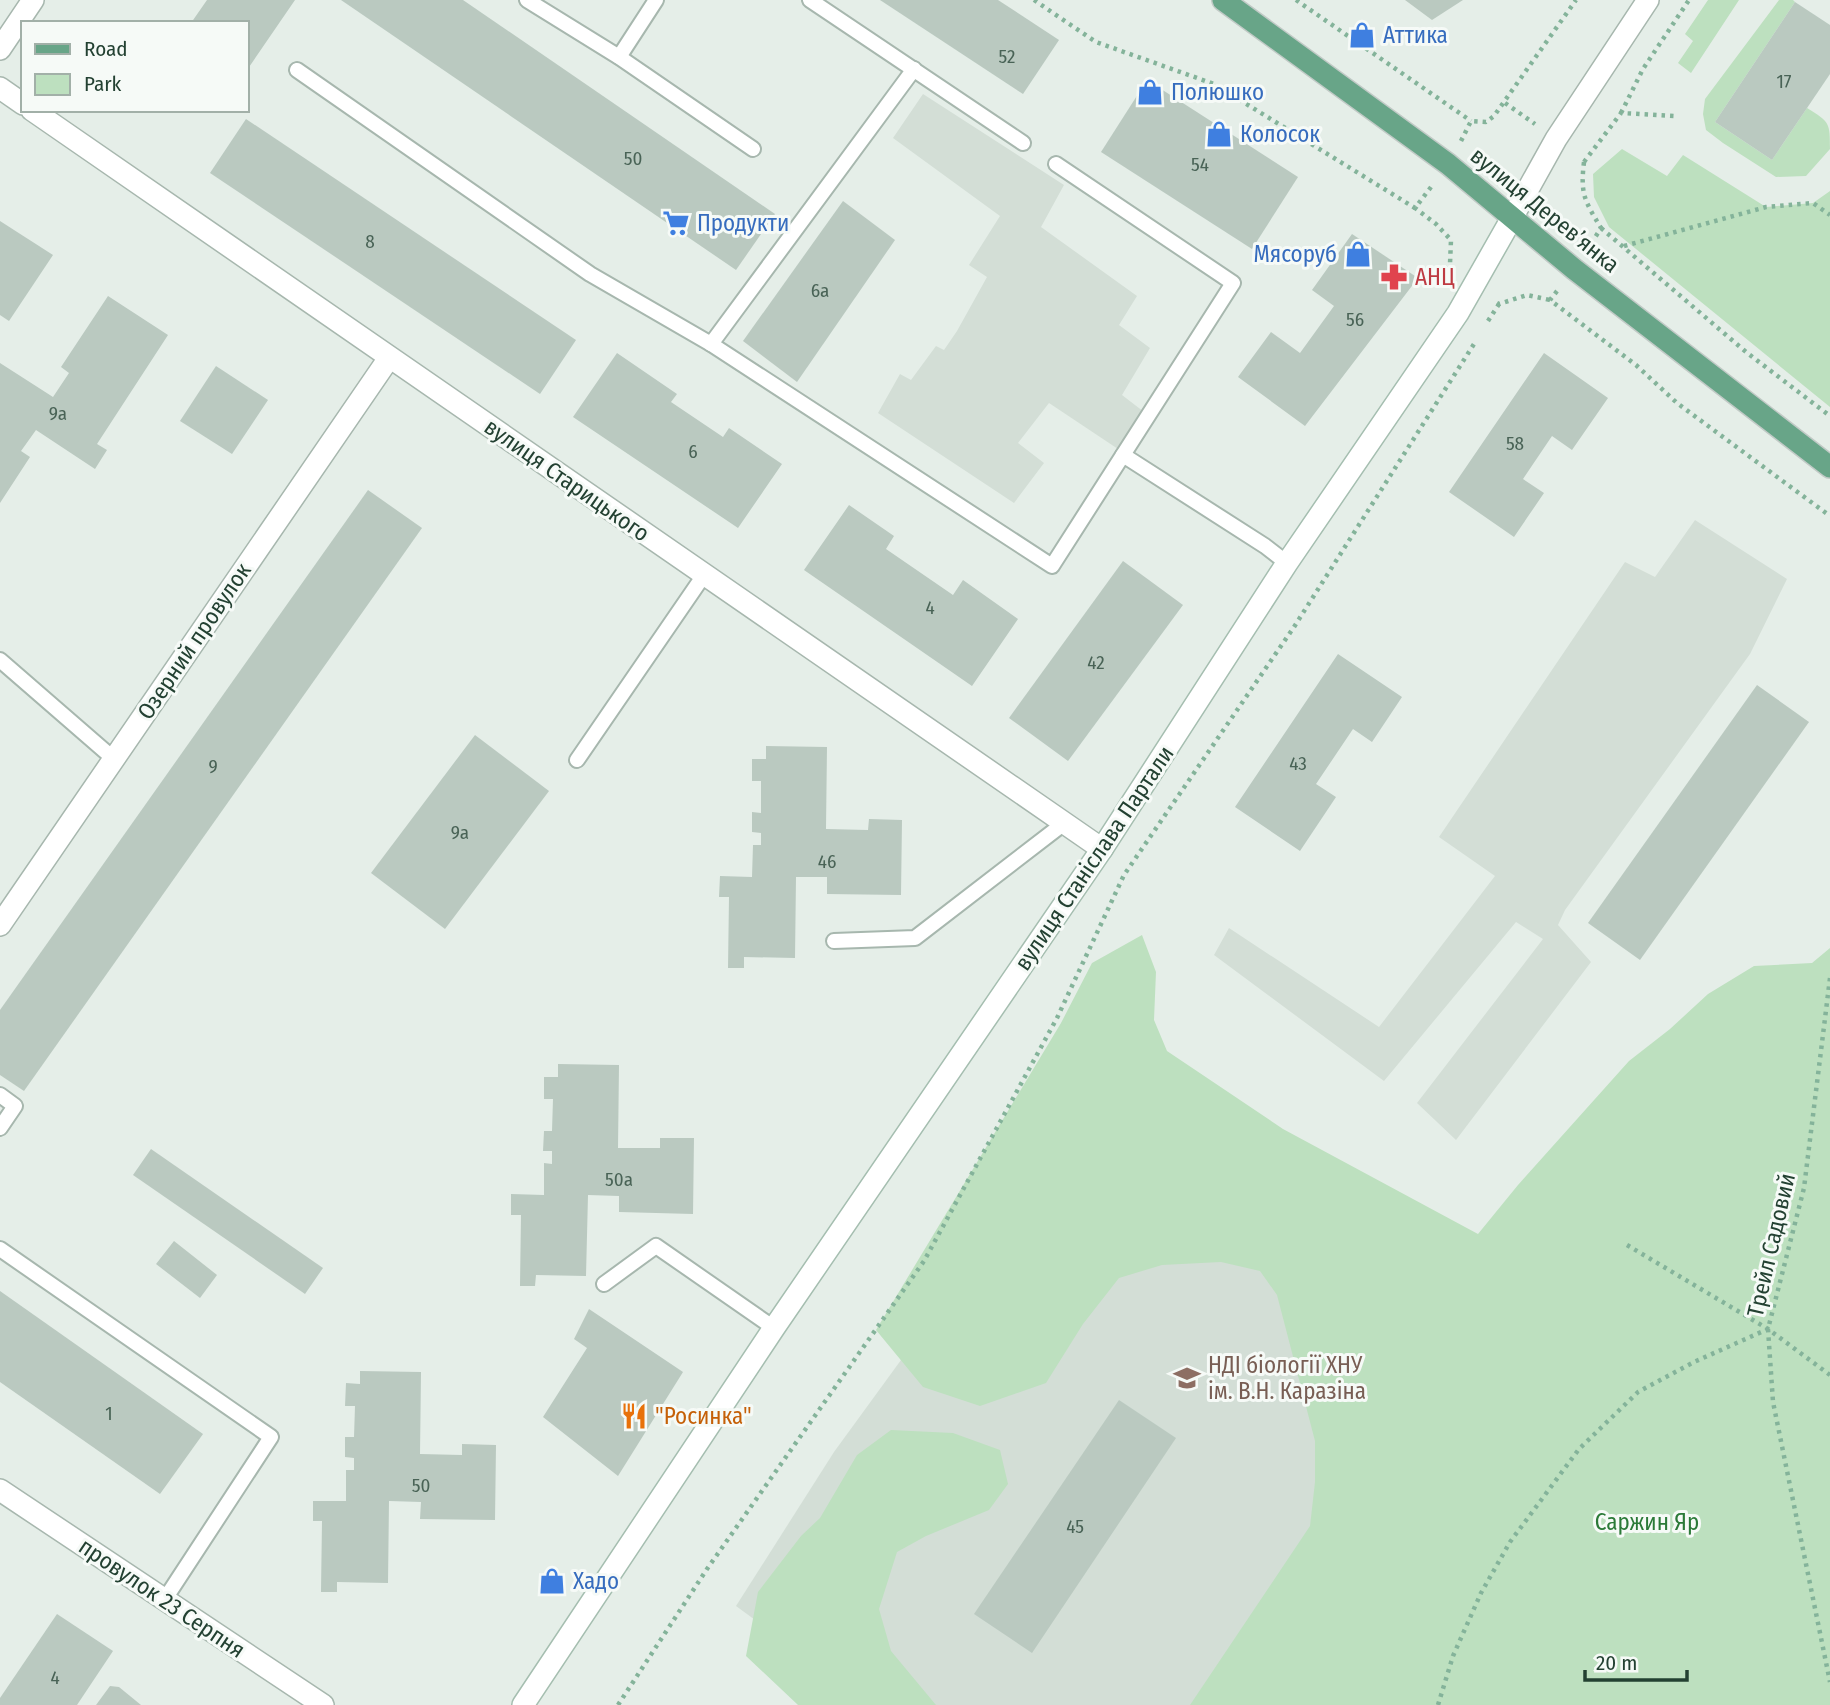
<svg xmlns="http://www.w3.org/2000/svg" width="1830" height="1705" font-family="'Fira Sans Condensed',sans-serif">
<rect width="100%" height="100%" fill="#e5eee8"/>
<g fill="#d3ded6">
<polygon points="923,94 1064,185 1041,227 1137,296 1119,325 1150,348 1122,395 1148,415 1124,453 1049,403 1018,443 1044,463 1014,503 878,413 900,374 911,380 936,346 944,350 957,331 987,277 969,265 1000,216 893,138"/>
<polygon points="1695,520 1787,579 1750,654 1565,910 1558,925 1591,962 1456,1140 1417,1103 1543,939 1516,922 1384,1081 1214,955 1229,928 1379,1027 1495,876 1439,837 1625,562 1655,577"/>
<polygon points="1089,1102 1486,1288 1253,1705 872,1705 736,1606 834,1452"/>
</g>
<g fill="#bde0bf">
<polygon points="1708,0 1739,0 1691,73 1678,63 1693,41 1685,34"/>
<path d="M1779,0h14l2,2 -80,120 57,38 35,-52c23,14 23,15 23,41l-24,27 -30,1 -53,-34 -17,-13 -3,-16 2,-15z"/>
<polygon points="1622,149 1667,176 1683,155 1766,207 1813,203 1830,191 1830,407 1609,227 1594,197 1593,174"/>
<polygon points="1142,935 1156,972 1154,1020 1167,1051 1283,1129 1478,1234 1518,1185 1629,1061 1670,1029 1708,994 1754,966 1812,963 1830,948 1830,1705 1190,1705 1310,1526 1315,1482 1315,1441 1277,1295 1260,1271 1221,1262 1162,1265 1119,1278 1083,1324 1046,1383 980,1406 923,1387 876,1330 1061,1023 1092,963"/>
<polygon points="891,1430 953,1433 1000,1450 1008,1484 989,1510 926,1536 897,1552 879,1609 891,1651 936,1705 798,1705 746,1656 758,1592 801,1536 820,1518 857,1455"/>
</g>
<g fill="#bac9c0">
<polygon points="207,0 295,0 247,70 247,23 191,23"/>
<polygon points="341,0 463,0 775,214 736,270"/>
<polygon points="880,0 998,0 1059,40 1023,94"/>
<polygon points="1405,0 1463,0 1432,20"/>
<polygon points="1795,2 1830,25 1830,74 1772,160 1715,122"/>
<polygon points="1147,80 1298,177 1252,249 1101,152"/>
<polygon points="246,119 576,340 540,394 210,173"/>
<polygon points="843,201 895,240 797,382 743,341"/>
<polygon points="0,221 53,255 9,321 0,315"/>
<polygon points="1352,234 1418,278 1305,426 1238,377 1271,332 1300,353 1334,306 1312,290"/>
<polygon points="108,296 168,335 97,444 107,450 95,469 36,430 21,451 30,457 0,503 0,363 53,397 69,373 61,367"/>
<polygon points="617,353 677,394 671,402 723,437 729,428 782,464 738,528 573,417"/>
<polygon points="1544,353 1608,398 1572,450 1552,436 1523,479 1544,493 1514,537 1449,492"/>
<polygon points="216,366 268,400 232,454 180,421"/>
<polygon points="368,490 422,528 24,1091 0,1075 0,1010"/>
<polygon points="849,505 894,536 886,549 953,595 963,580 1018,619 972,686 804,570"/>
<polygon points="1123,561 1183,605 1068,761 1009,718"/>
<polygon points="1338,654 1402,697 1372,742 1353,729 1316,784 1336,797 1300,851 1235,807"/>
<polygon points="1757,685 1809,722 1640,960 1588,923"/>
<polygon points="475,735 549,791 445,929 371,873"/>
<polygon points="766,746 827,747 826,829 868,830 869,819 902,820 901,895 827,894 827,877 796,877 795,958 744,957 744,968 728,968 729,897 719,897 720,876 752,877 753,845 761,845 761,833 752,832 752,812 761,813 761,781 752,781 752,759 766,759"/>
<polygon points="558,1064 619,1065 618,1148 660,1148 660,1138 694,1138 693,1214 619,1212 619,1196 588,1195 586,1276 536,1275 535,1286 520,1286 521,1215 511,1215 511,1194 544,1195 544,1163 552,1164 552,1151 543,1151 544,1131 552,1131 553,1099 544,1099 544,1077 558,1077"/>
<polygon points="151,1149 323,1268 305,1294 133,1175"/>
<polygon points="174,1241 217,1275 200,1298 156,1264"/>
<polygon points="0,1291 203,1434 160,1494 0,1382"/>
<polygon points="589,1309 683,1372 618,1476 543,1417 587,1348 574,1339"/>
<polygon points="360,1371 421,1372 420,1454 462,1455 462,1444 496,1445 495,1520 420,1519 421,1502 389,1501 388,1583 337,1582 337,1592 321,1592 322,1521 313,1521 313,1501 346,1501 346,1470 354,1470 354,1458 345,1457 345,1437 354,1437 355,1406 345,1406 346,1383 360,1384"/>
<polygon points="1119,1400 1176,1438 1032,1653 974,1614"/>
<polygon points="57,1614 113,1651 77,1705 0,1705 0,1698"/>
<polygon points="110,1686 119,1687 141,1705 96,1705"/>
</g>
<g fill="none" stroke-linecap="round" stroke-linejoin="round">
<g stroke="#a7b7ae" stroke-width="18">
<g id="lane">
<polyline points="527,0 619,57 753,149"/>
<polyline points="810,0 1023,143"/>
<polyline points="619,57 656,0"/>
<polyline points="297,70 590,274 711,344 1052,566 1233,283 1056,164"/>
<polyline points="711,344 914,69"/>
<polyline points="1123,455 1265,546 1287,563"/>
<polyline points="0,660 114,759"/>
<polyline points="577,760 704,575"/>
<polyline points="834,941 915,938 1063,824"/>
<polyline points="0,1095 15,1106 0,1128"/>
<polyline points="0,1249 271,1437 165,1599"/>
<polyline points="604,1284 656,1246 774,1328"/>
</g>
</g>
<g stroke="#a7b7ae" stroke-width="24">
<g id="street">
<polyline points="0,49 33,0"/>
<polyline points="0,88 23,104"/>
<polyline points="32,110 1102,849"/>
<polyline points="1512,218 1556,139 1648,0"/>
<polyline points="0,925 389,358"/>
<polyline points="0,1490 323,1705"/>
</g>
</g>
<g stroke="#a5beb0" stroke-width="24">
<polyline id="secondary" points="523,1705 774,1328 1102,849 1287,563 1458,313 1512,218"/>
</g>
<g stroke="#c1cac6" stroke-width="24">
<polyline id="primary" points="1223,0 1448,164 1574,269 1830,467"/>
</g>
<g stroke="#84b39a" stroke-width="4.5" stroke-dasharray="3.5 5" stroke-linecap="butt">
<polyline points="1034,0 1096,42 1214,84 1415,208"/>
<polyline points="1296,0 1471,121"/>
<polyline points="1505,103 1535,124"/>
<polyline points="1621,113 1643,69 1689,0"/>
<polyline points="1461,141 1471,121 1486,122 1494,116 1576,0"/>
<path d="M1584,162c-4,33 1,39 17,66l-12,19"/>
<polyline points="1584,162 1621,113 1674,116"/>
<polyline points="1431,187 1415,208 1436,224 1451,240 1450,264 1445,271 1448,273"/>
<polyline points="1601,228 1746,352 1830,416"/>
<polyline points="1624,246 1766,207 1813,203 1830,215"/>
<polyline points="1441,281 1445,271"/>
<polyline points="1557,291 1550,300 1636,365 1677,403 1830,516"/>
<polyline points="1497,303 1499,304 1527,295 1550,300"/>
<polyline points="1488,321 1499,304"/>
<polyline points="1830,978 1804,1188 1768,1329 1773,1402 1830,1682"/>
<polyline points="1627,1245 1768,1329 1830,1375"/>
<polyline points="618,1705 707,1569 924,1261 1057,1018 1124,875 1294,627 1474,344"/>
<polyline points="1438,1705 1453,1656 1481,1593 1510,1542 1579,1449 1638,1392 1694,1362 1768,1329"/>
</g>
<use href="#lane" stroke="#fff" stroke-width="14"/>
<use href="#street" stroke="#fff" stroke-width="21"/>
<use href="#secondary" stroke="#fff" stroke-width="21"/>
<use href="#primary" stroke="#68a588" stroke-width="21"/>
</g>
<defs>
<g id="shop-bare" transform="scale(2.1)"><path d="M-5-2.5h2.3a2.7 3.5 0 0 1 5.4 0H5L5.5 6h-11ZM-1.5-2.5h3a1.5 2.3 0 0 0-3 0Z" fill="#3f7fe0" stroke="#f6faf7" stroke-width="2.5" paint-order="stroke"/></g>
<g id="supermarket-bare" transform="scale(2.1)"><path d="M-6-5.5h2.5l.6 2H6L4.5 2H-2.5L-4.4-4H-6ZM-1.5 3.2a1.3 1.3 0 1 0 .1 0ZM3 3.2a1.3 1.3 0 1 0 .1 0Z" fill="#3f7fe0" stroke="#f6faf7" stroke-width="2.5" paint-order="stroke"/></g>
<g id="pharmacy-bare" transform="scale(2.1)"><path d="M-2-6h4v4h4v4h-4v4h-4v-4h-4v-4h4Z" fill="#e0444e" stroke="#f6faf7" stroke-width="2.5" paint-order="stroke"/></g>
<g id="university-bare" transform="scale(2.1)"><path d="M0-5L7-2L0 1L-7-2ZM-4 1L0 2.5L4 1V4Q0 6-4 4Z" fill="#8d6e63" stroke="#f6faf7" stroke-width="2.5" paint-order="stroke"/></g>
<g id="restaurant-bare" transform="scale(2.1)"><path d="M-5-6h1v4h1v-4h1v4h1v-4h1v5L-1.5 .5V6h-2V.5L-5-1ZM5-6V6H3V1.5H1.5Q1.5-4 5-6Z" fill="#e8710a" stroke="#f6faf7" stroke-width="2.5" paint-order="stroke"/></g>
</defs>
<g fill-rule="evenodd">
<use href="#shop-bare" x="1362" y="35"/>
<use href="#shop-bare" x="1150" y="92"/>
<use href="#shop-bare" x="1219" y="134"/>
<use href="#supermarket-bare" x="676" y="223"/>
<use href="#shop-bare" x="1358" y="254"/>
<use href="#pharmacy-bare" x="1394" y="277"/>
<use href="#university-bare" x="1187" y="1378"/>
<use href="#restaurant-bare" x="634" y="1416"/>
<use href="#shop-bare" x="552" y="1581"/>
</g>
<g text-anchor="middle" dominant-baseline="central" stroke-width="6" stroke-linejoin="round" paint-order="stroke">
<g font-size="19" fill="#496356">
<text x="1007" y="56">52</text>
<text x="1784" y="81">17</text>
<text x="633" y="158">50</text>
<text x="1200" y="164">54</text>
<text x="370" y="241">8</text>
<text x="820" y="290">6а</text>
<text x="1355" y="319">56</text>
<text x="58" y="413">9а</text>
<text x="1515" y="443">58</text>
<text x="693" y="451">6</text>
<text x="930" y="607">4</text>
<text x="1096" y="662">42</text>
<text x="1298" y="763">43</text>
<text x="213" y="766">9</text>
<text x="460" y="832">9а</text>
<text x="827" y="861">46</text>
<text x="619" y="1179">50а</text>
<text x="109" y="1413">1</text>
<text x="421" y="1485">50</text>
<text x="1075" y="1526">45</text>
<text x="55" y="1677">4</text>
</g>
<g font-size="23" fill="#366cbe" stroke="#f6faf7" text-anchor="start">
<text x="1383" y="35">Аттика</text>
<text x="1171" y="92">Полюшко</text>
<text x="1240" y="134">Колосок</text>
<text x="697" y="223">Продукти</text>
<text x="1337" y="254" text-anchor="end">Мясоруб</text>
<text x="573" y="1581">Хадо</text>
</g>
<g font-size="23" fill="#234132" stroke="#f6faf7">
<text transform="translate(1545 210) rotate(39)">вулиця Дерев’янка</text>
<text transform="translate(567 480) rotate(35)">вулиця Старицького</text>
<text transform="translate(194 641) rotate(-56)">Озерний провулок</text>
<text transform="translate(1094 858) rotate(-56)">вулиця Станіслава Партали</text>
<text transform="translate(1771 1245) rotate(-77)">Трейл Садовий</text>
<text transform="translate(162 1598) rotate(34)">провулок 23 Серпня</text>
</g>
<g font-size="23" fill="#be3a42" stroke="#f6faf7" text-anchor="start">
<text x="1415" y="277">АНЦ</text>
</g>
<g font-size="23" fill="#785e54" stroke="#f6faf7" text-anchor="start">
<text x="1208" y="1365">НДІ біології ХНУ<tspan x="1208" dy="26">ім. В.Н. Каразіна</tspan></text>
</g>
<g font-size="23" fill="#c56008" stroke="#f6faf7" text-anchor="start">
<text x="655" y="1416">"Росинка"</text>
</g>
<g font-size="23" fill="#2b7a38" stroke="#f6faf7">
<text x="1647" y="1522">Саржин Яр</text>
</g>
</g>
<rect x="21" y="21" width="228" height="91" fill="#f6faf7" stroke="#a2b0a8" stroke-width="2"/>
<rect x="35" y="44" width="35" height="10" fill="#68a588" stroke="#a2b0a8" stroke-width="2"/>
<text x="84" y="56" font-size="21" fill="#234132">Road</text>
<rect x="35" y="74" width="35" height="21" fill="#bde0bf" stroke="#a2b0a8" stroke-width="2"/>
<text x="84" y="91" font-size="21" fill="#234132">Park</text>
<path d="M1585 1670v10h102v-10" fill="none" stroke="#234132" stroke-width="3.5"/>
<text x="1596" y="1670" font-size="21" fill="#234132" stroke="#f6faf7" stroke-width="5" paint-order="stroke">20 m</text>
</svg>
